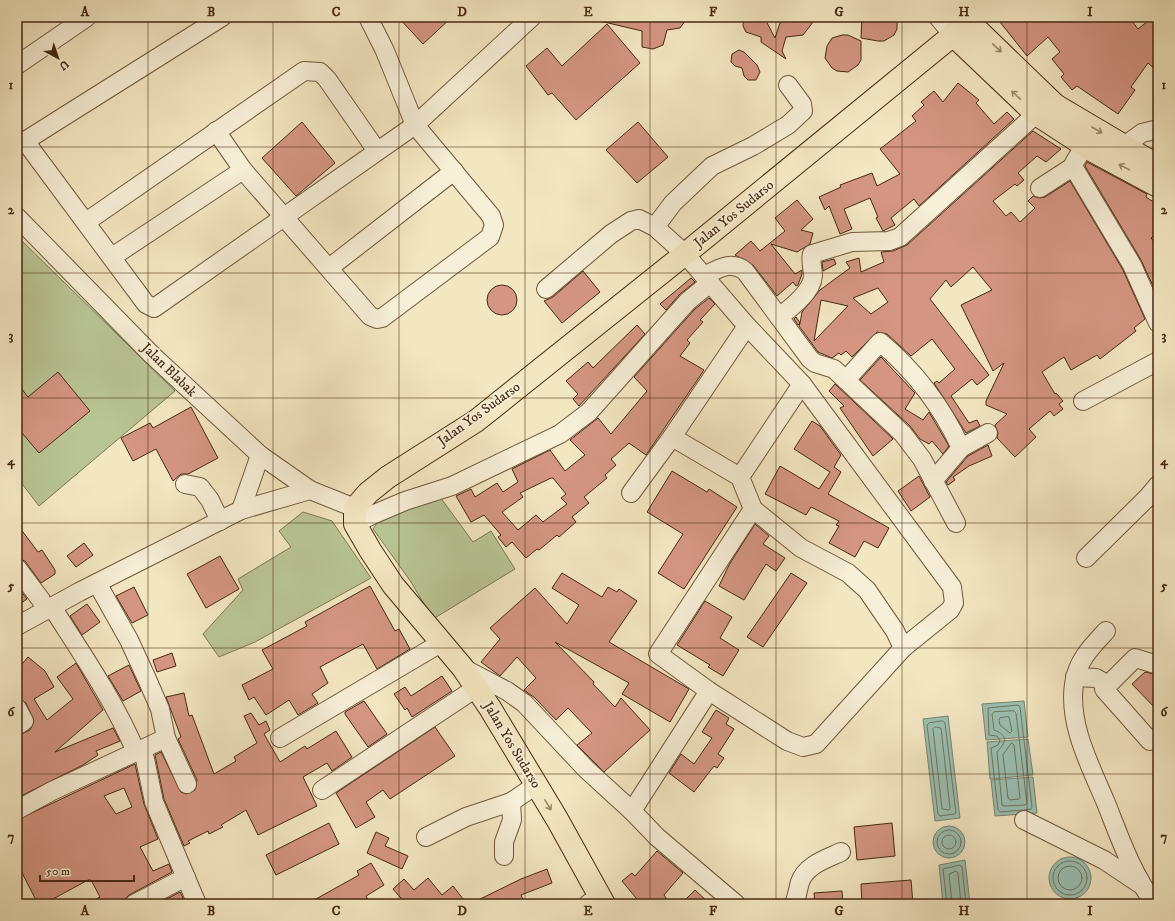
<svg xmlns="http://www.w3.org/2000/svg" width="1175" height="921" font-family="'IM FELL DW Pica',serif">
<rect width="100%" height="100%" fill="#f3e7c2"/>
<filter id="stains"><feTurbulence type="fractalNoise" baseFrequency=".005" numOctaves="4"/><feColorMatrix values="0 0 0 0 .2 0 0 0 0 .09 0 0 0 0 .02 0 0 0 .5 -.17"/></filter>
<radialGradient id="worn" r=".72"><stop offset=".6" stop-color="#630" stop-opacity="0"/><stop offset="1" stop-color="#630" stop-opacity=".3"/></radialGradient>
<g fill="#b9c594" stroke="#807652">
<polygon points="17,236 175,391 39,506 17,477"/>
<polygon points="440,497 473,542 491,531 515,569 433,619 411,582 373,529 382,516"/>
<polygon points="303,512 332,521 371,578 255,642 219,657 203,634 243,590 238,579 291,547 279,531"/>
</g>
<g fill="#9bc0b2" stroke="#798372">
<polygon points="1024,701 1028,737 986,740 982,704"/>
<polygon points="948,716 960,818 935,821 923,719"/>
<polygon points="1028,739 1033,775 990,779 987,742"/>
<polygon points="1033,777 1037,813 995,816 991,780"/>
<circle cx="949" cy="842" r="16"/>
<circle cx="1070" cy="878" r="21"/>
<polygon points="965,860 970,904 943,904 939,865"/>
</g>
<g fill="none" stroke-linecap="round" stroke-linejoin="round">
<g stroke="#707462" stroke-width="1">
<path d="M1014,711l2,2 11,90 -2,2 -21,1 -2,-1 -5,-53c9,-10 12,-16 -3,-22l-2,-16 2,-2z"/>
<polygon points="1009,717 1012,731 1010,733 1000,725 999,720 1000,718"/>
<polygon points="943,721 945,723 956,813 954,814 940,816 938,814 927,725 929,723"/>
<polygon points="935,727 941,728 950,808 949,810 942,809 933,729"/>
<polygon points="1012,743 1014,745 1020,798 1019,799 1010,800 1008,798 1003,755"/>
<polyline points="1023,810 1000,812 998,810 991,748 998,745 1000,740 997,736 989,735 988,708 1018,705 1020,707 1032,807 1031,809 1024,810"/>
<circle cx="949" cy="842" r="12"/>
<circle cx="949" cy="842" r="7"/>
<circle cx="1070" cy="878" r="17"/>
<circle cx="1070" cy="878" r="12"/>
<polyline points="947,904 943,869 960,865 962,867 966,904"/>
<polyline points="952,904 949,874 956,871 958,873 961,904"/>
</g>
</g>
<g fill="#d49683" stroke="#462811" fill-rule="evenodd">
<polygon points="398,17 452,17 423,44"/>
<polygon points="600,17 688,17 680,28 667,30 663,45 653,49 642,47 642,31 600,21"/>
<polygon points="744,17 764,17 775,38 782,17 817,17 803,35 786,37 782,51 786,59 761,42 761,37 746,32 743,26"/>
<polygon points="862,17 897,17 897,29 894,35 884,41 878,41 861,38"/>
<polygon points="996,17 1129,17 1138,29 1153,17 1158,17 1158,72 1148,63 1131,87 1135,90 1118,114 1077,86 1072,90 1061,77 1064,74 1052,59 1060,52 1048,37 1027,56"/>
<polygon points="607,24 640,63 576,120 552,93 548,95 526,66 547,48 562,66"/>
<polygon points="842,35 848,35 861,41 861,60 858,65 848,72 837,71 832,68 825,58 827,46 832,38"/>
<polygon points="739,50 744,52 757,65 760,72 756,80 748,80 744,76 742,68 735,66 731,62 732,54"/>
<polygon points="958,83 979,100 976,103 994,124 1007,112 1014,119 919,206 914,199 891,218 895,225 883,231 876,218 878,217 870,198 844,209 852,229 840,234 829,206 825,210 819,197 841,187 840,185 872,173 877,186 900,174 880,149 916,121 912,116 924,105 921,102 934,91 943,102"/>
<polygon points="302,122 335,163 296,196 262,158"/>
<polygon points="638,122 668,157 637,183 606,150"/>
<path d="M1033,131l28,18 -15,13 -9,-6 -19,17 6,7 -7,6 -2,-2 -22,17 13,15 5,-4 9,10 15,-14 -7,-7 5,-5 7,2 5,-1 25,-16 53,89 22,49 -11,9 2,3 -36,28 -3,-4 -26,15 -7,-13 -22,15 13,22 1,-1 7,8 -4,3 4,5 -9,7 -4,-5 -21,18 7,8 -21,20 -18,-19 1,-5 -3,-8 12,-11 -21,-9v-4l18,-38 -11,8 -32,-66 31,-15 -19,-23 -22,20 -5,-7 -16,19 59,76 -12,10 -5,-6 -21,17 18,27 8,-3 3,6 -14,7 -32,-50 3,-2 2,2 16,-14 -23,-30 -21,17 -24,-22 -10,-2 -25,25 -6,-6 -5,4 -2,-2 -7,5 -14,-6 -19,-26 1,-3 -2,2 -4,-6 2,-2 4,6 2,-11 18,-22 30,-22 -4,-6 13,-4 2,14 23,-10 -3,-10 12,-1 14,-6zM878,288l10,14 -17,12 -18,-16zM821,300l27,6 -34,35z"/>
<polygon points="1087,162 1147,194 1146,197 1158,205 1158,232 1151,238 1158,247 1158,297 1141,260 1085,166"/>
<polygon points="797,200 813,219 801,230 813,233 810,244 797,252 771,244 795,274 802,270 802,274 798,285 796,286 793,282 777,296 753,265 735,255 751,241 760,251 785,231 775,218"/>
<polygon points="834,259 836,264 823,271 822,262"/>
<polygon points="583,271 600,292 562,323 544,301 553,297"/>
<polygon points="691,278 695,282 680,294 666,310 660,304"/>
<circle cx="502" cy="300" r="15"/>
<path d="M709,298l6,6 -15,16 3,2 -16,18 3,3 -10,13 24,14 -8,12 -50,73 -17,-12 -18,16 5,6 -11,10 2,3 -23,19 5,6 -17,14 4,5 -17,15 -2,-2 -18,15 -2,-1 -11,9 -14,-16 -6,5 -8,-10 3,-2 -17,-20 -13,7 -15,-26 15,-7 4,8 22,-14 6,9 15,-10 -6,-13 38,-19 15,21 20,-16 -15,-15 28,-22 13,16 36,-43 -13,-14 61,-68zM551,478h2l13,16 -5,4 6,6 -24,18 -7,-7 -18,15 -16,-18 21,-15 -3,-4z"/>
<polygon points="637,325 645,334 579,406 573,399 578,394 566,381 588,362 593,368"/>
<polygon points="881,357 915,393 905,409 923,420 929,412 949,446 943,454 932,441 929,444 920,439 910,426 860,380"/>
<polygon points="58,372 90,411 39,453 17,427 17,383 28,397"/>
<polygon points="835,384 893,439 873,456 840,408 844,406 829,391"/>
<polygon points="191,407 218,458 188,474 181,474 173,481 156,449 133,461 121,438 150,423 153,428"/>
<polygon points="812,421 820,426 841,455 834,467 841,472 828,494 889,528 878,548 864,541 855,557 829,543 839,526 836,525 839,521 811,507 806,515 765,494 780,466 819,489 830,472 794,449"/>
<polygon points="988,445 992,456 969,466 953,477 955,480 948,485 946,482 968,456"/>
<polygon points="672,471 707,492 709,489 737,507 684,589 658,573 683,534 647,512"/>
<polygon points="919,476 930,497 911,511 898,491"/>
<polygon points="17,524 38,552 42,550 55,570 55,574 41,583 25,561 17,558"/>
<polygon points="755,524 769,536 763,544 785,558 776,571 766,564 744,600 719,586 729,565"/>
<polygon points="84,543 93,555 76,567 67,556"/>
<polygon points="220,556 239,589 206,608 187,574"/>
<polygon points="562,573 602,597 608,587 617,592 619,589 637,601 609,642 689,689 670,722 622,694 629,683 555,642 594,682 593,684 615,707 621,698 650,730 604,772 577,745 592,733 568,708 556,720 535,698 524,690 536,678 517,657 500,676 481,662 500,639 490,628 535,588 567,624 579,605 552,588"/>
<polygon points="791,573 807,583 763,647 747,637"/>
<polygon points="17,586 27,599 17,606"/>
<polygon points="370,586 395,631 399,629 410,649 377,669 363,644 320,667 328,683 312,694 318,703 298,715 289,700 266,715 254,697 249,700 242,685 273,669 262,650 307,626 305,622"/>
<polygon points="134,587 148,615 132,623 116,596"/>
<polygon points="705,601 732,617 720,638 739,650 723,676 708,667 710,665 677,645"/>
<polygon points="87,604 100,622 82,635 70,616"/>
<polygon points="172,653 176,666 157,672 153,660"/>
<polygon points="28,657 45,671 54,687 34,699 47,720 73,699 57,677 76,663 103,710 55,752 113,728 120,741 96,751 98,755 83,765 17,798 17,736 30,730 34,721 26,703 17,698 17,670"/>
<polygon points="129,665 141,691 123,701 108,676"/>
<polygon points="1145,672 1158,675 1158,711 1132,684"/>
<polygon points="442,676 452,691 412,717 407,708 405,710 394,694 405,687 411,696"/>
<polygon points="184,693 189,716 192,715 214,774 236,761 234,757 257,743 244,716 251,713 259,725 266,721 270,730 264,734 280,762 305,746 307,749 336,731 352,757 332,771 327,763 303,777 317,806 258,835 246,810 221,825 223,827 209,834 208,831 188,841 190,843 184,846 164,799 155,755 161,752 181,792 186,794 195,790 197,780 178,739 181,737 166,697"/>
<polygon points="364,701 387,734 368,747 345,714 345,712"/>
<polygon points="716,710 729,718 726,724 734,729 718,754 724,758 717,768 714,766 694,792 669,773 681,754 694,764 712,738 702,732"/>
<polygon points="435,727 455,756 390,799 383,790 366,802 375,817 356,828 336,793"/>
<path d="M135,764l9,40 14,35 -18,8 13,24 16,-7 3,8 -43,23 -4,4 -1,5h-38l14,-7 -9,-17h-3l-35,19 2,5h-17l-21,-41v-43zM124,788l8,19 -16,7 -12,-18z"/>
<polygon points="329,823 339,844 276,875 266,855"/>
<polygon points="892,823 895,856 857,860 854,827"/>
<polygon points="376,832 389,838 385,846 408,856 402,869 367,853"/>
<polygon points="657,851 683,873 664,895 670,904 641,904 622,881 632,873 635,876"/>
<polygon points="371,863 384,885 366,896 370,904 307,904 359,875 357,871"/>
<polygon points="547,869 552,883 521,895 525,904 470,904 521,879"/>
<polygon points="428,878 442,895 453,886 467,904 406,904 393,889 404,879 414,890"/>
<polygon points="911,880 913,904 862,904 861,884"/>
<polygon points="695,890 710,904 681,904"/>
<polygon points="842,891 843,904 815,904 814,893"/>
<polygon points="180,892 186,904 157,904"/>
</g>
<g fill="none" stroke-linecap="round" stroke-linejoin="round">
<g stroke="#71583d" stroke-width="20">
<g id="minor">
<polyline points="938,17 952,34"/>
<polyline points="17,65 87,17"/>
<polyline points="216,131 243,170 370,316 377,319 382,318 490,237 494,225 491,216 415,125 385,51 368,17"/>
<polyline points="25,141 146,304 154,308 415,125 532,17"/>
<polyline points="1085,145 1074,163 1074,168 1132,265 1158,323"/>
<polyline points="17,146 222,17"/>
<polyline points="1124,146 1142,133 1158,129"/>
<polyline points="1040,188 1074,166"/>
<polyline points="17,217 152,355 260,455 310,490 355,508"/>
<polyline points="86,222 304,71 320,72 327,79 377,151"/>
<polyline points="655,227 673,203 712,166 753,146 788,125 803,111 802,104 788,85"/>
<polyline points="112,257 243,170"/>
<polyline points="329,268 454,171"/>
<path d="M704,276c14,-7 27,-16 41,-5l65,88 5,4 19,6 69,65 19,25 34,64"/>
<polyline points="546,289 611,234 631,221 639,219 655,227 685,254 747,326 802,384 740,477 753,509 658,654 709,691 787,741 803,747 816,744 903,648 895,631 867,590 848,573 801,548 753,509"/>
<path d="M779,317c12,-9 33,-25 34,-41 0,-7 -3,-15 -1,-22l40,-12 37,-1 11,-4 136,-123"/>
<path d="M846,380l34,-38c35,29 62,65 81,106"/>
<polyline points="802,384 952,587 954,603 950,610 903,648"/>
<polyline points="1083,401 1158,361"/>
<polyline points="740,477 672,437 747,326"/>
<polyline points="933,481 961,448 988,433"/>
<polyline points="185,484 200,487 210,500 220,521"/>
<polyline points="631,493 672,437"/>
<polyline points="241,510 260,455"/>
<polyline points="355,524 372,515 405,501 452,486 560,434 589,412 670,321 688,301 710,283"/>
<polyline points="1086,558 1147,498 1158,485"/>
<polyline points="17,568 41,600 46,610"/>
<polyline points="97,583 129,640 147,679 160,709 166,738 187,784"/>
<path d="M52,607c30,47 62,93 84,145"/>
<polyline points="17,626 79,592 241,510 310,490"/>
<path d="M1106,631c-15,16 -29,30 -32,53 -6,41 17,83 32,119 14,35 26,71 49,101"/>
<polyline points="463,668 507,691 524,703 585,768 632,811"/>
<polyline points="1075,677 1096,678 1108,685"/>
<polyline points="709,691 632,811 657,837 736,904"/>
<polyline points="17,708 24,721 17,726"/>
<polyline points="280,738 434,647"/>
<polyline points="1150,741 1104,689 1135,658 1158,665"/>
<polyline points="141,750 145,759 154,802 197,904"/>
<polyline points="322,790 467,694"/>
<polyline points="17,810 52,791 166,738"/>
<polyline points="1024,820 1104,860 1140,884"/>
<polyline points="426,837 466,817 511,802 536,785"/>
<polyline points="504,856 504,842 512,820 511,802"/>
<polyline points="134,904 186,877"/>
<polyline points="588,904 589,903"/>
<path d="M794,904c3,-7 4,-15 6,-22 6,-17 26,-23 41,-30"/>
</g>
</g>
<g stroke="#462811" stroke-width="24">
<g id="highway">
<polyline points="952,34 1036,114 1093,151 1158,186"/>
<polyline points="604,904 557,819 490,708 463,668 393,585 370,550 355,524 355,508 368,493 388,477 476,421 685,254 969,22 1055,105 1158,166"/>
</g>
</g>
<use href="#minor" stroke="#f7efd7" stroke-width="18"/>
<use href="#highway" stroke="#f3e7c2" stroke-width="22"/>
</g>
<defs><path id="oneway-shaft" d="M-6 0H5M1.5-3L5.5 0L1.5 3" fill="none" stroke-width="1.6" stroke-linecap="round" stroke-linejoin="round"/></defs>
<g stroke="#9c886a">
<use href="#oneway-shaft" transform="translate(997 48) rotate(43)"/>
<use href="#oneway-shaft" transform="translate(1016 95) rotate(-136)"/>
<use href="#oneway-shaft" transform="translate(1097 130) rotate(30)"/>
<use href="#oneway-shaft" transform="translate(1124 167) rotate(-152)"/>
<use href="#oneway-shaft" transform="translate(548 805) rotate(59)"/>
</g>
<path fill="none" stroke="#462811" stroke-width="1" stroke-opacity="0.55" d="M148,17v887M273,17v887M399,17v887M525,17v887M650,17v887M776,17v887M902,17v887M1027,17v887M17,147h1141M17,273h1141M17,398h1141M17,523h1141M17,648h1141M17,774h1141"/>
<g text-anchor="middle" dominant-baseline="central" stroke-width="4" stroke-linejoin="round" paint-order="stroke">
<g font-size="14" fill="#462811" stroke="#f7efd7">
<text transform="translate(734 214) rotate(-39)">Jalan Yos Sudarso</text>
<text transform="translate(169 370) rotate(44)">Jalan Blabak</text>
<text transform="translate(479 414) rotate(-36)">Jalan Yos Sudarso</text>
<text transform="translate(512 745) rotate(59)">Jalan Yos Sudarso</text>
</g>
</g>
<rect width="1175" height="921" fill="none" stroke="#f3e7c2" stroke-width="44"/>
<g transform="translate(58 58) rotate(140)" stroke="#f7efd7" stroke-width="3" paint-order="stroke">
<path d="M0-3L7 15L0 10L-7 15Z" fill="#462811"/>
<text y="-6" font-size="11" font-weight="bold" text-anchor="middle" fill="#462811">U</text>
</g>
<path d="M40 875v6h94v-6" fill="none" stroke="#462811" stroke-width="2"/>
<text x="46" y="875" font-size="12" fill="#462811" stroke="#f7efd7" stroke-width="3" paint-order="stroke">50 m</text>
<rect x="22" y="22" width="1131" height="877" fill="none" stroke="#462811" stroke-width="1.5"/>
<g font-size="13" text-anchor="middle" font-weight="bold" fill="#462811">
<text x="85" y="16">A</text>
<text x="211" y="16">B</text>
<text x="336" y="16">C</text>
<text x="462" y="16">D</text>
<text x="588" y="16">E</text>
<text x="713" y="16">F</text>
<text x="839" y="16">G</text>
<text x="964" y="16">H</text>
<text x="1090" y="16">I</text>
<text x="11" y="89">1</text>
<text x="1164" y="89">1</text>
<text x="11" y="214">2</text>
<text x="1164" y="214">2</text>
<text x="11" y="340">3</text>
<text x="1164" y="340">3</text>
<text x="11" y="465">4</text>
<text x="1164" y="465">4</text>
<text x="11" y="590">5</text>
<text x="1164" y="590">5</text>
<text x="11" y="716">6</text>
<text x="1164" y="716">6</text>
<text x="11" y="841">7</text>
<text x="1164" y="841">7</text>
<text x="85" y="915">A</text>
<text x="211" y="915">B</text>
<text x="336" y="915">C</text>
<text x="462" y="915">D</text>
<text x="588" y="915">E</text>
<text x="713" y="915">F</text>
<text x="839" y="915">G</text>
<text x="964" y="915">H</text>
<text x="1090" y="915">I</text>
</g>
<rect width="100%" height="100%" filter="url(#stains)"/>
<rect width="100%" height="100%" fill="url(#worn)"/>
</svg>
